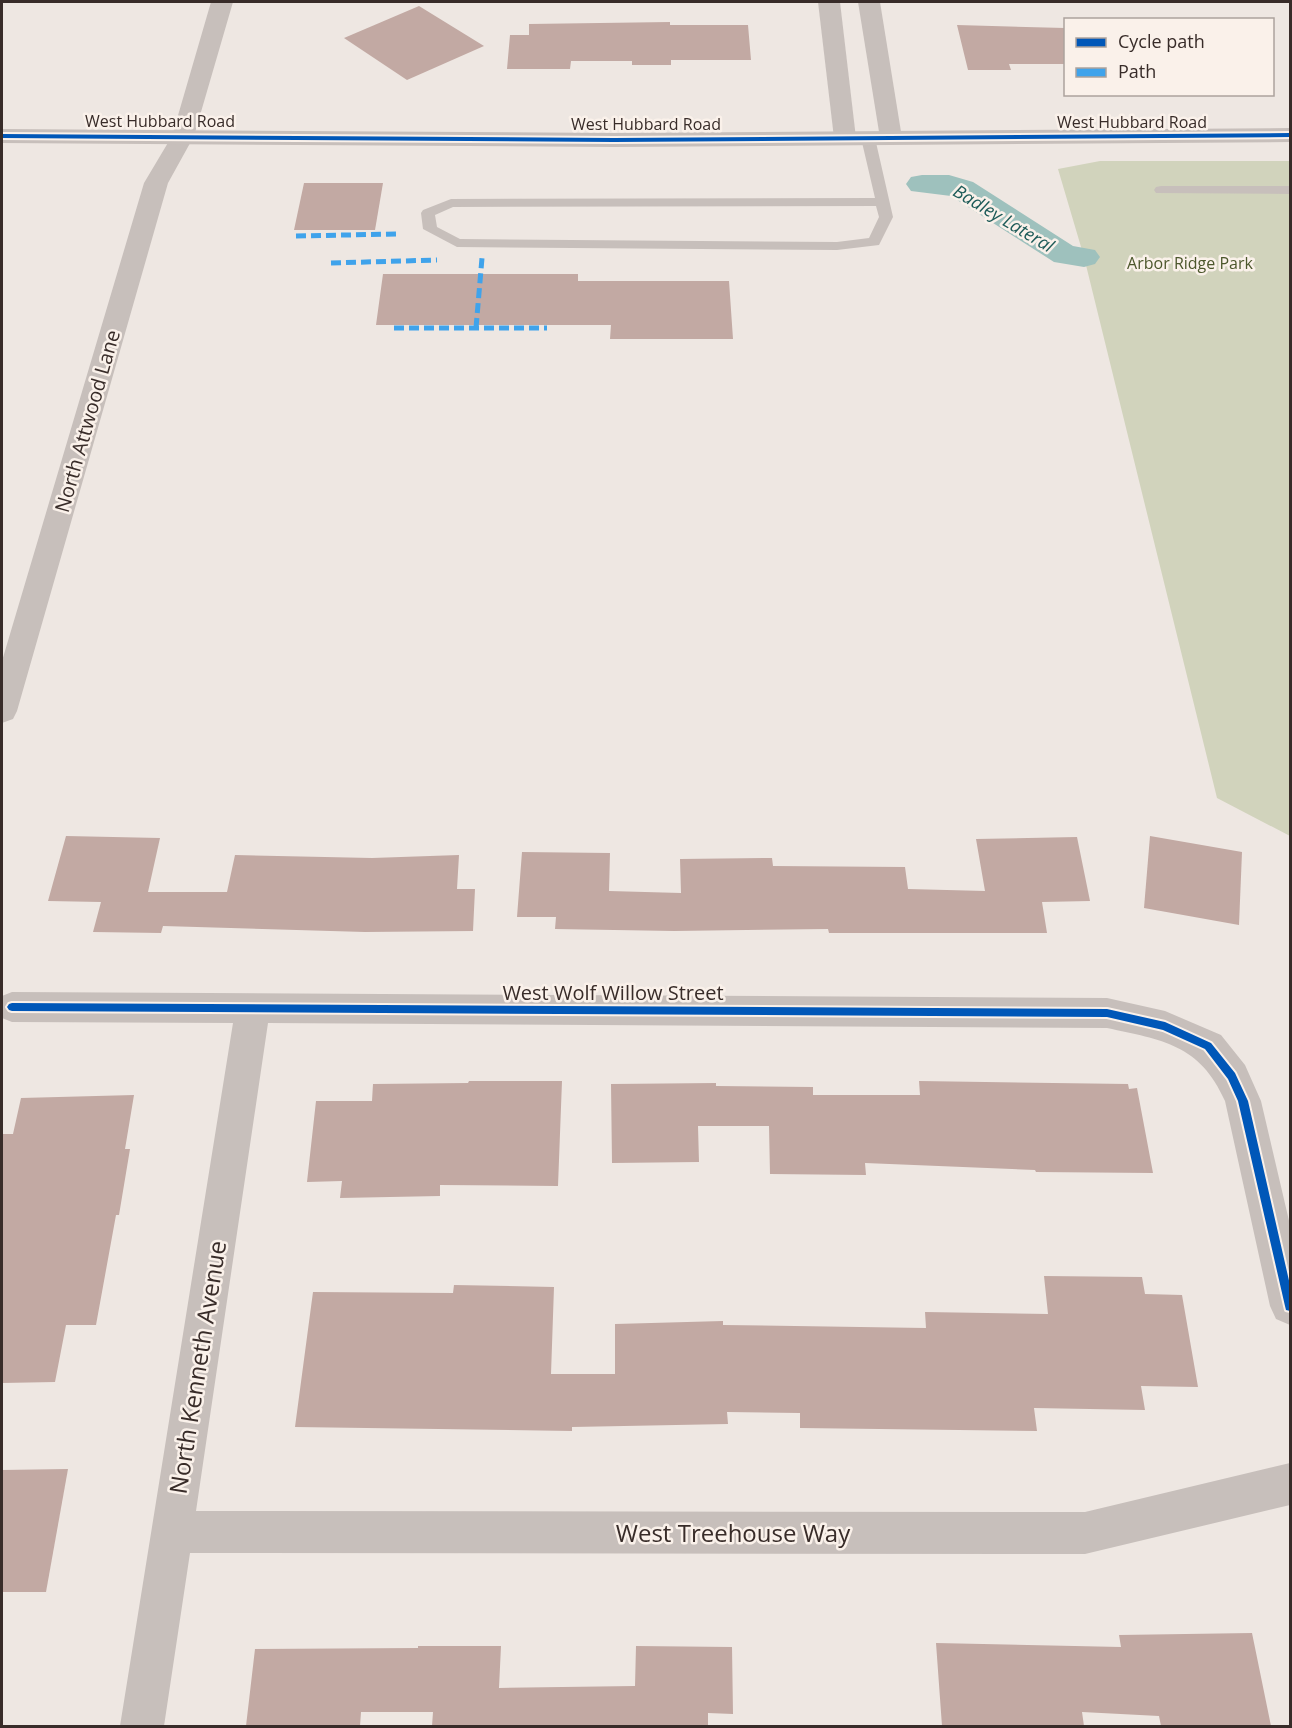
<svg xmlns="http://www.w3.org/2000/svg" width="1292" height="1728" font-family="'Open Sans',sans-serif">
<rect width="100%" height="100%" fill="#eee7e2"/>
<polygon fill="#d1d3bc" points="1100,161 1290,161 1290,836 1217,798 1084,257 1058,169"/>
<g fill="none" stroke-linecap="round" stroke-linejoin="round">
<polygon fill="#9ec1bd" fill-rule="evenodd" points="922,175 949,175 973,182 1073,246 1095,250 1100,257 1095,264 1084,267 1054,262 951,196 911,191 906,184 911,177"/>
</g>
<g fill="#c2a9a3">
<polygon points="419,6 484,46 407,80 344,38"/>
<polygon points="670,22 670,25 748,25 751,60 671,60 671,65 632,65 632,61 571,61 570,69 507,69 510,35 529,35 529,24"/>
<polygon points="957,25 1065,28 1065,64 1009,64 1011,70 968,70"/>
<polygon points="304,183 383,183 375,230 294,230"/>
<polygon points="383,274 578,274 578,281 729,281 733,339 610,339 611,325 376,325"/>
<polygon points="66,836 160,838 148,892 227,892 235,855 372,858 459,855 457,889 475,889 473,931 365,932 163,926 161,933 93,932 101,902 48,901"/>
<polygon points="1150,836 1242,852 1239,925 1144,908"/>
<polygon points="1077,837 1090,901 1042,902 1047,933 829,933 828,929 674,931 555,929 556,917 517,917 522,852 610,853 609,891 681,893 680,859 772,858 773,866 905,867 908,889 985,891 976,839"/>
<polygon points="469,1081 562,1081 558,1186 440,1185 440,1196 340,1198 342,1181 307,1182 316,1101 372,1101 373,1084 468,1083"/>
<polygon points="919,1081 1128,1084 1129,1089 1137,1088 1153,1173 1036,1172 1035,1170 865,1163 866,1175 770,1174 769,1126 698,1126 699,1162 612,1163 611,1084 716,1083 716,1086 813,1087 813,1095 920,1095"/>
<polygon points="134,1095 125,1149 130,1149 119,1215 116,1215 96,1325 66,1325 55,1382 2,1383 2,1134 13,1134 21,1098"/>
<polygon points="1044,1276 1142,1277 1145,1294 1182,1295 1198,1387 1141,1386 1145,1410 1034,1408 1037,1431 800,1428 800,1413 727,1412 728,1424 572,1427 572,1431 295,1427 313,1292 453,1293 454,1285 554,1287 551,1374 615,1374 615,1324 723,1321 723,1325 926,1328 925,1312 1048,1314"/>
<polygon points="68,1469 46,1592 2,1592 2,1470"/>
<polygon points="1252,1633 1271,1726 1161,1726 1159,1716 1082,1712 1084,1726 942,1726 936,1643 1121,1647 1119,1635"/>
<polygon points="418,1646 501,1646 499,1688 635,1686 636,1646 732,1647 733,1714 708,1713 708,1726 432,1726 433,1712 361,1712 360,1726 246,1726 255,1649 418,1648"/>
</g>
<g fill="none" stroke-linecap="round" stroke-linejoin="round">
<g fill="#c7bfbb" fill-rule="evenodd">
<path d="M868,134l7,4 18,79 -14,28 -42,5 -380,-3 -34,-18 -2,-16 2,-3 28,-11 424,-1 -14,-60zM876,206l3,11 -10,21 -32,4 -377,-3 -23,-12 -2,-12 18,-8z"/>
<polygon points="1161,186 1290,186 1290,194 1156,193 1154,190 1156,187"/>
</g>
<g fill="#c7bfbb" fill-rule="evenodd">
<polygon points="211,2 233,2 194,136 168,183 17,711 13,719 2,723 2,661 144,183 172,136"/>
<polygon points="818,2 840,2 856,138 853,143 845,145 837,143 834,138"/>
<polygon points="858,2 880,2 902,138 899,143 891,145 883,143 880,138"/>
<path d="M12,992l1095,6 58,13 56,24 24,30 16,36 29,124v100l-14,-6 -6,-13 -45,-205c-25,-57 -63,-61 -118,-73l-839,-5 -72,488 889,1 205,-49v42l-205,49 -895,-1 -26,173h-44l113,-703 -221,-1 -10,-4v-22z"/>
</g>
<polygon fill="#c7bfbb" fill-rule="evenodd" points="1290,128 1290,142 614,147 2,143 2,129 614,133"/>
<g stroke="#3fa3eb" stroke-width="5" stroke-dasharray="10 5" stroke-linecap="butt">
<polyline points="296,236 397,234"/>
<polyline points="331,263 437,260"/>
<polyline points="394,328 547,328"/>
<polyline points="476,328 482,258"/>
</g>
<g stroke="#faf1ea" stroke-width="4">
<g id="cycleway">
<polygon points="1290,133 1290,137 614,142 2,138 2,134 614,138"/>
<polygon points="12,1003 1107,1009 1165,1022 1211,1043 1235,1073 1248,1101 1290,1285 1290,1311 1286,1310 1285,1306 1238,1101 1228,1079 1205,1049 1163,1030 1107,1017 12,1011 9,1010 7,1007 9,1004"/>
</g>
</g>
<use href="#cycleway" fill="#0057b8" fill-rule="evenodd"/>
</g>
<g text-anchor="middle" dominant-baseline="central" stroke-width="5" stroke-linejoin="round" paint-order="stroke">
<g font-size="16" fill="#382c29" stroke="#faf1ea">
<text x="160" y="121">West Hubbard Road</text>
<text x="1132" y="122">West Hubbard Road</text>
<text x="646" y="124">West Hubbard Road</text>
</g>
<g font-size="16" fill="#4c572c" stroke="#faf1ea">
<text x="1190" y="263">Arbor Ridge Park</text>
</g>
<g font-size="18" font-style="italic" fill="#1d5b58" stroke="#faf1ea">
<text transform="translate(1004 218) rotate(31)">Badley Lateral</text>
</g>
<g font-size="20" fill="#382c29" stroke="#faf1ea">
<text transform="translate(87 421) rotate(-74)">North Attwood Lane</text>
<text x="613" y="992">West Wolf Willow Street</text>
</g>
<g font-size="24" fill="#382c29" stroke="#faf1ea">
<text transform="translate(197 1367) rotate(-81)">North Kenneth Avenue</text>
<text x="733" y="1532">West Treehouse Way</text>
</g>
</g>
<rect width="1292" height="1728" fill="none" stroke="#382c29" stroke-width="6"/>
<rect x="1064" y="18" width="210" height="78" fill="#faf1ea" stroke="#aca29d" stroke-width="1.5"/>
<rect x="1076" y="38" width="30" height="9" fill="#0057b8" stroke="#aca29d" stroke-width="1.5"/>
<text x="1118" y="48" font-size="18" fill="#382c29">Cycle path</text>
<rect x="1076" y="68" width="30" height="9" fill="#3fa3eb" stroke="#aca29d" stroke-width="1.5"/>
<text x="1118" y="78" font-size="18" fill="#382c29">Path</text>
</svg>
